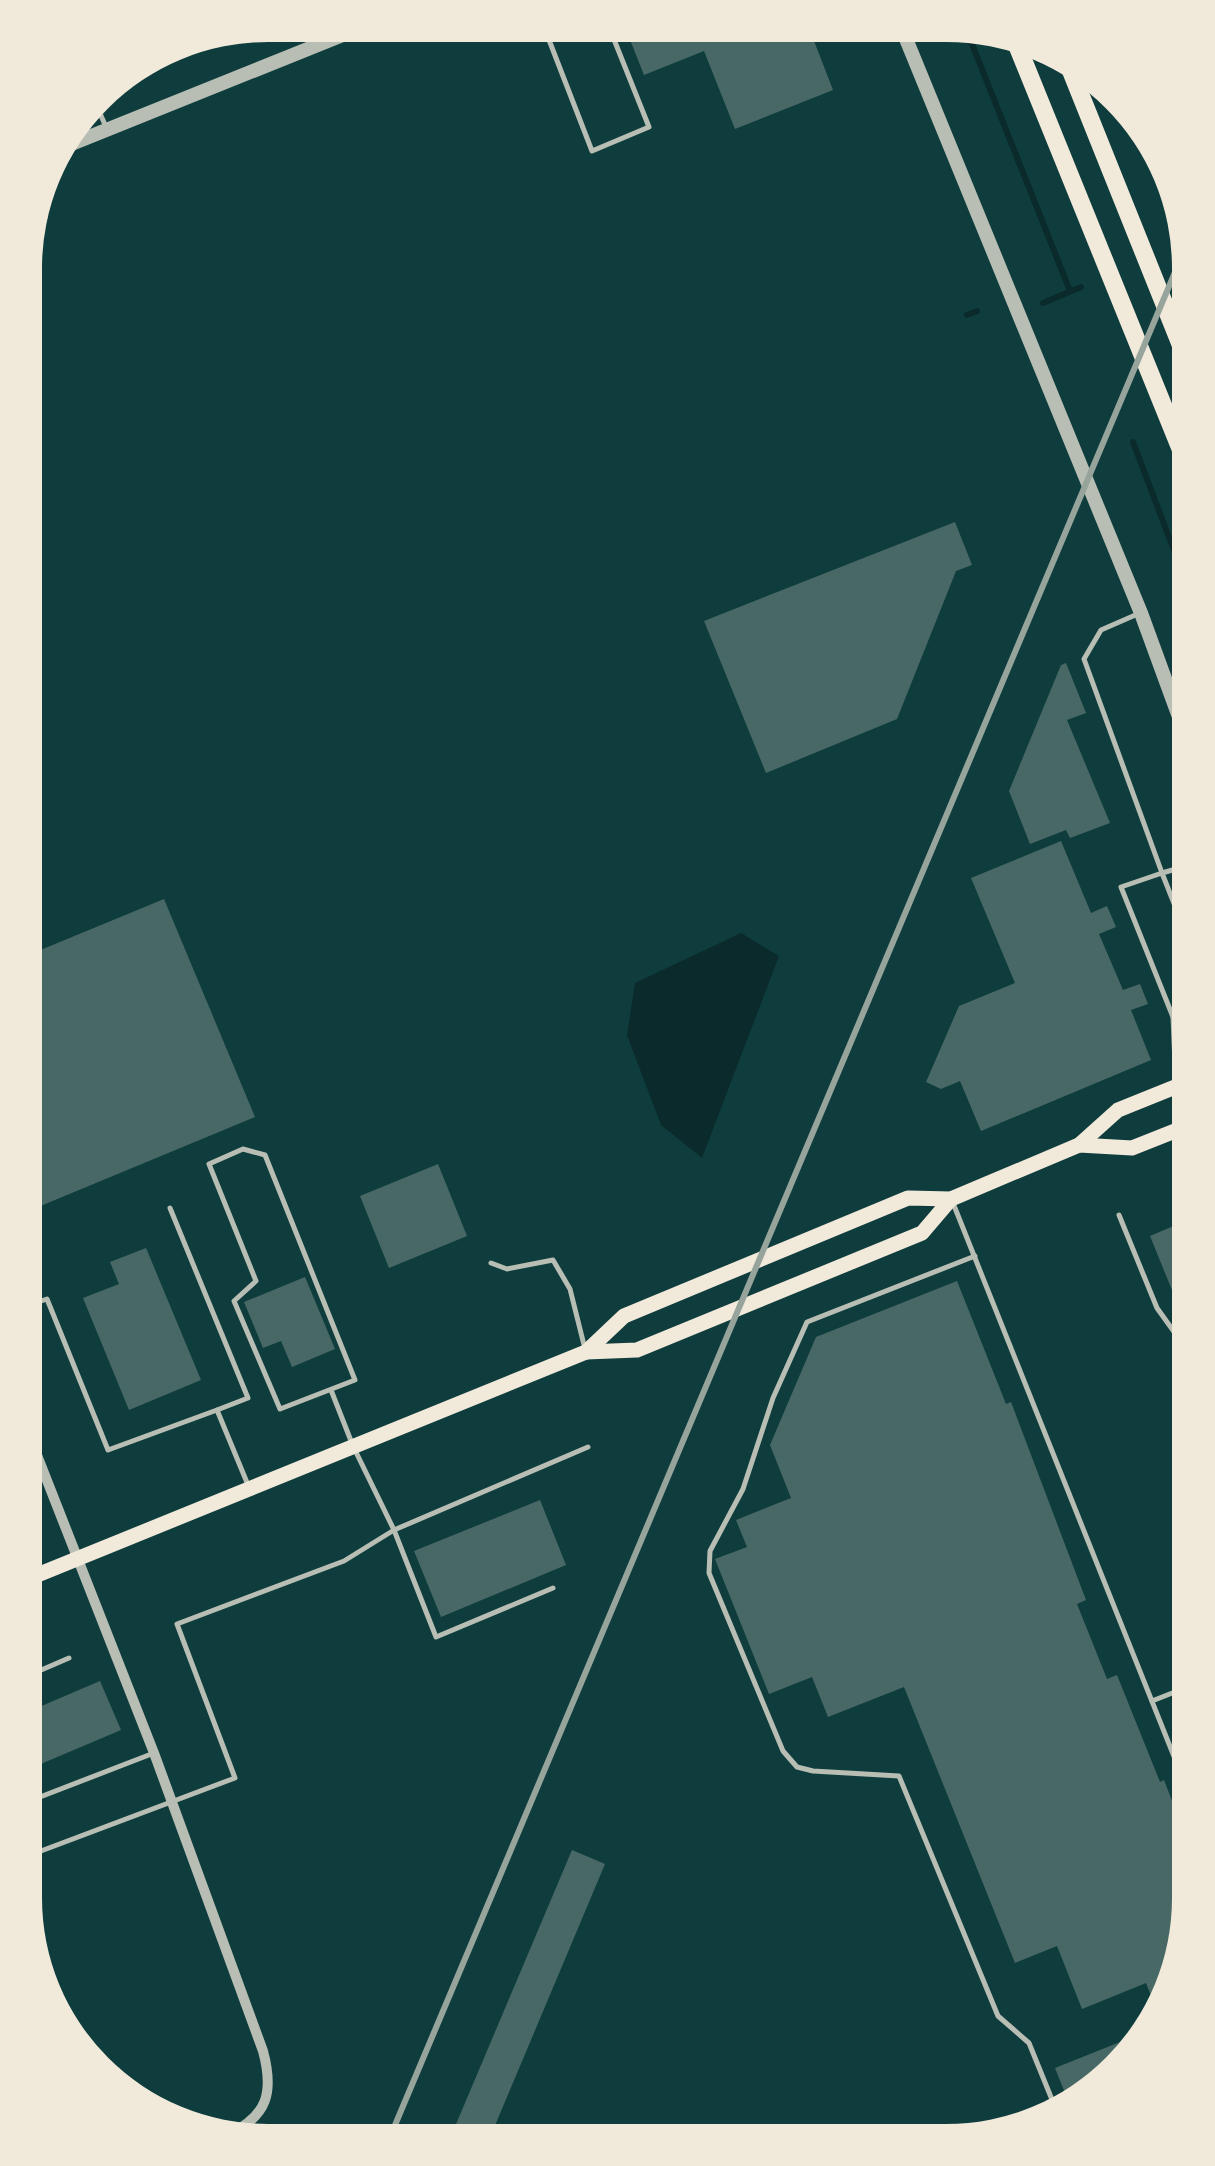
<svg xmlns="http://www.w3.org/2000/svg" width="1215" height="2166" font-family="Roboto,sans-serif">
<rect width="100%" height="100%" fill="#0f3d3e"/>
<polygon fill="#0a2a2b" points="741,933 779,956 702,1158 661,1125 627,1035 635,983"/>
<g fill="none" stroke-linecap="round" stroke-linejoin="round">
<g stroke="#0a2a2b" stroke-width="6">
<polyline points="966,29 1070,291"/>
<polyline points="1043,303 1081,287"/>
<polyline points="967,315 977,311"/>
<polyline points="1133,442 1190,593"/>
</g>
</g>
<g fill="#486865">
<polygon points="625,27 809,28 833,90 735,129 704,51 644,75"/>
<polygon points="955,522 972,565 956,571 897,719 766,773 704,621"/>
<polygon points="1066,663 1086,713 1067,720 1110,823 1070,838 1066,830 1030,844 1009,791 1061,665"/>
<polygon points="1061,841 1091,913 1107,906 1116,927 1099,934 1123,990 1140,984 1148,1004 1131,1010 1151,1060 981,1131 960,1081 941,1089 926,1082 959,1006 1015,983 971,878"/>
<polygon points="164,899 255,1117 26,1212 26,956"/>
<polygon points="438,1164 467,1236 389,1268 360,1196"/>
<polygon points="1190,1219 1190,1289 1174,1295 1150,1236"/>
<polygon points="146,1248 201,1380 129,1410 83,1298 119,1284 110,1262"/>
<polygon points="305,1277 335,1349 292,1367 281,1341 263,1348 244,1302"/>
<polygon points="957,1281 1006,1404 1011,1402 1086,1600 1077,1604 1107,1679 1117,1675 1160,1782 1164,1780 1189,1845 1189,1914 1155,2006 1146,1983 1082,2009 1057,1946 1015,1963 904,1687 828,1717 812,1677 769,1694 715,1559 747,1547 736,1520 791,1498 770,1445 816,1337"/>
<polygon points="540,1500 566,1565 441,1617 414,1551"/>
<polygon points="100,1681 121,1730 36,1766 25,1741 25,1713"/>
<polygon points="572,1850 605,1864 491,2135 451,2136"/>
<polygon points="1145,2032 1140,2045 1067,2098 1055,2068"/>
</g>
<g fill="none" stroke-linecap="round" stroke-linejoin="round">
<g stroke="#b8beb3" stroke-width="5">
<polyline points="544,27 592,151 649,127 609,27"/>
<polyline points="95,102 106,127"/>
<polyline points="27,243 39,238 45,217 41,192"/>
<polyline points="1140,613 1101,630 1084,659 1162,873 1190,865"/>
<polyline points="1173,1017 1190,1010"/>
<polyline points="1190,1122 1176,1087 1173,1017 1121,887 1162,873 1190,944"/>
<polygon points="243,1149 265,1155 355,1380 280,1409 234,1301 256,1281 209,1164"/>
<polyline points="953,1203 1189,1794"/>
<polyline points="170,1208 248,1398 217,1410"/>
<polyline points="1119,1215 1157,1308 1190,1354"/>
<polyline points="975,1256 807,1322 773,1398 743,1489 710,1551 709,1573 783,1751 797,1767 813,1771 899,1776 998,2016 1029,2043 1055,2107"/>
<polyline points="491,1263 507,1269 553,1260 570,1289 585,1349"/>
<polyline points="26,1306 47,1299 108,1450 217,1410 248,1485"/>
<polyline points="553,1588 436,1637 394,1530 588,1447"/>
<polyline points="25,1677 69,1658"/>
<polyline points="1152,1701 1190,1686"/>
<polyline points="25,1797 27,1802 154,1753"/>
<polyline points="25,1857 235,1778 177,1624 344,1561 394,1530 353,1446 331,1390"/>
<polyline points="246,2125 249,2139"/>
</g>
<path stroke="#b8beb3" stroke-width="10" d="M26,1427l128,326 109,298c11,41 5,65 -35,84"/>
<g stroke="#b8beb3" stroke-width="14">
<polyline points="902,29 1141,613 1190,747"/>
<polyline points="59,149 365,26"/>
</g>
<g stroke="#f1e9da" stroke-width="15">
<polyline points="1079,1145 1132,1148 1190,1125"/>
<polyline points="586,1352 637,1350 922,1233 951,1199"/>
<polyline points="25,1580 586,1352 624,1316 908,1198 951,1199 1079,1145 1118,1110 1190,1081"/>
</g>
<g stroke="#f1e9da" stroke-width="18">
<polyline points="1015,40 1190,472"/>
<polyline points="1069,66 1190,368"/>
</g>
<polyline stroke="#97a49c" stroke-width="6" points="390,2137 1186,246"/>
</g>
<path d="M0 0H1215V2166H0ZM268 42H946A226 226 0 0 1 1172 268V1898A226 226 0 0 1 946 2124H268A226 226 0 0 1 42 1898V268A226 226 0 0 1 268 42Z" fill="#f1e9da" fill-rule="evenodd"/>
</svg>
